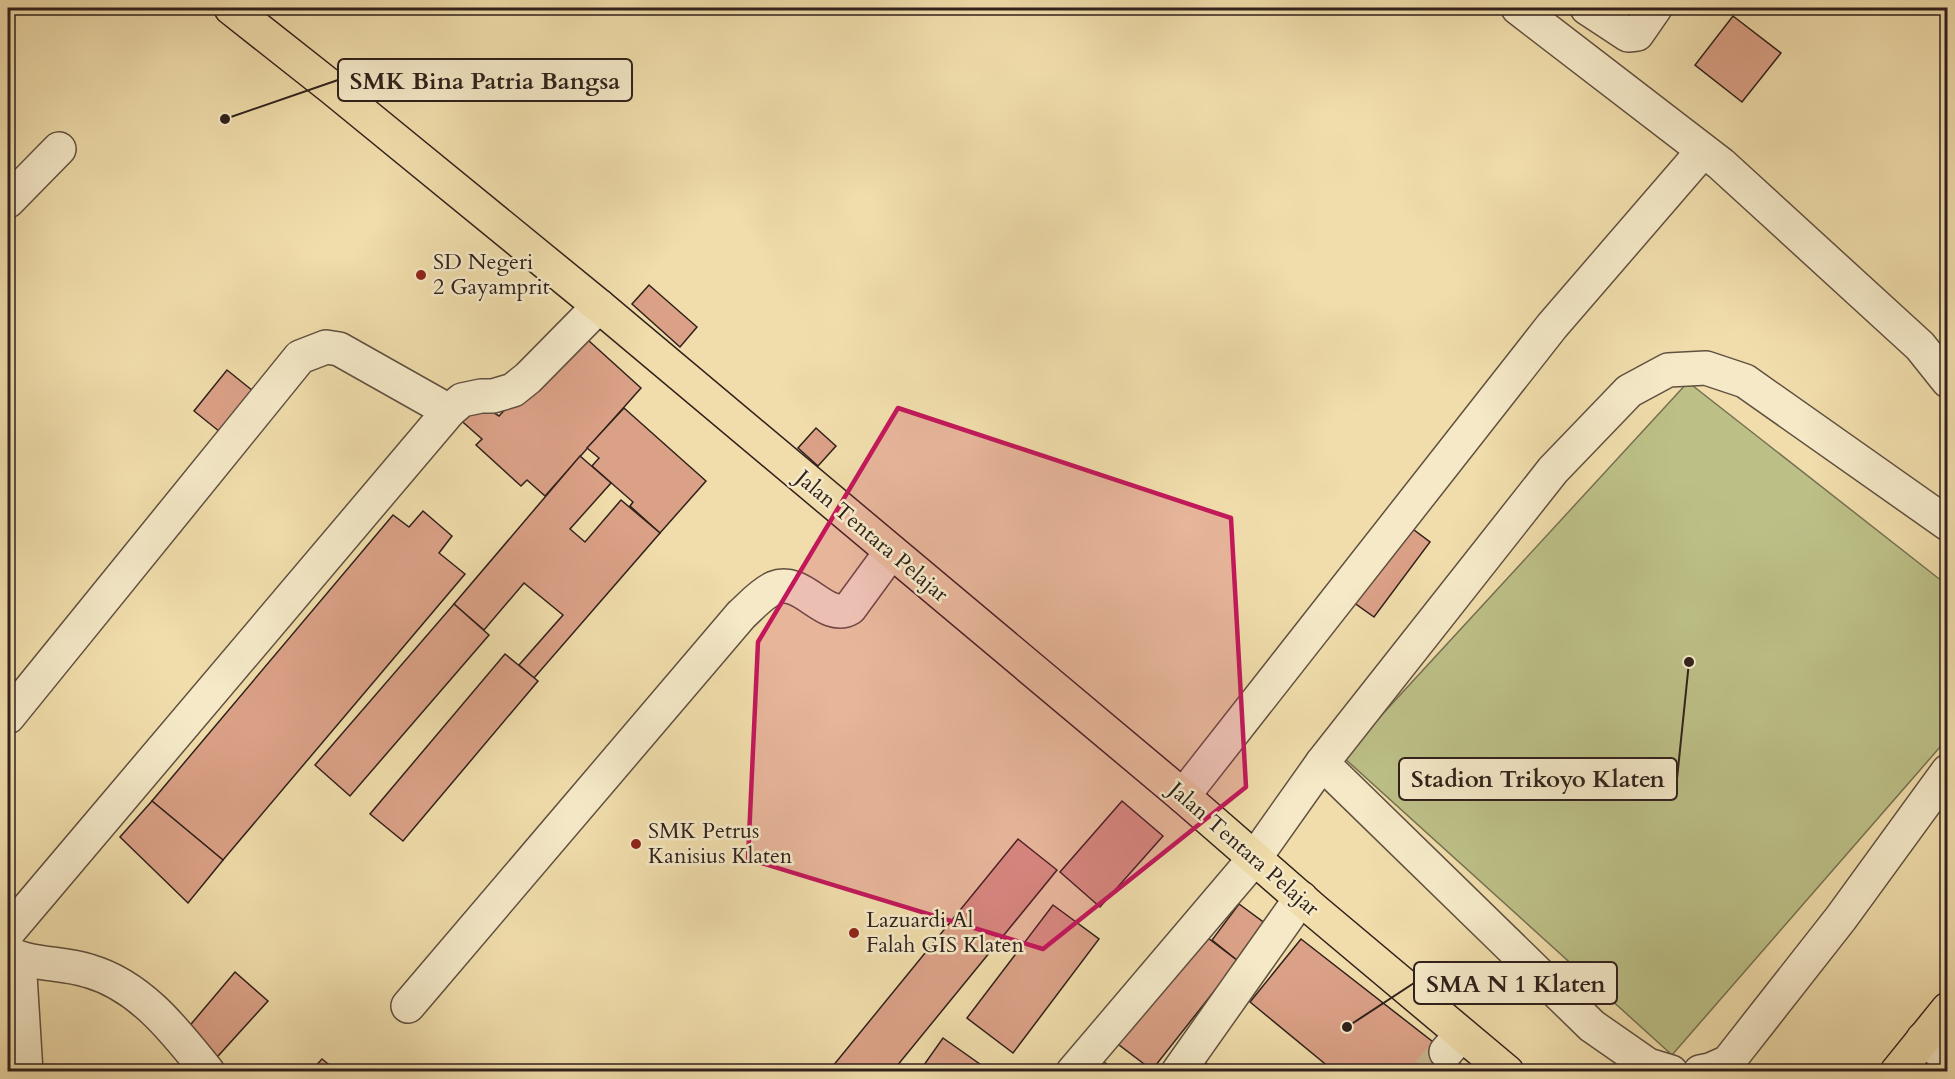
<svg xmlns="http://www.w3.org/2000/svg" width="1955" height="1079" font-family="Cardo,serif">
<rect width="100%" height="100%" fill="#f0ddab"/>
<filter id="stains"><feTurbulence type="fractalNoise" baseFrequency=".00333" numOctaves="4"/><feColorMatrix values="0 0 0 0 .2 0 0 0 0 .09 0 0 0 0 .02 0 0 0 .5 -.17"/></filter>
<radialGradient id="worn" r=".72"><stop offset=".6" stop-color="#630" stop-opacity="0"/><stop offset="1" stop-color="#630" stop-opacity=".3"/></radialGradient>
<polygon fill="#bcc087" stroke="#767052" stroke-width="1.5" points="1688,382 1947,585 1947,739 1672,1055 1343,757"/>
<g fill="#dba187" stroke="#30211c" stroke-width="1.5">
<polygon points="1733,16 1781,53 1742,102 1695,65"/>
<polygon points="649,285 697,327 680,347 632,304"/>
<polygon points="578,331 641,388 545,496 527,480 521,486 476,445 482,439 457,417 472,399 499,416"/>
<polygon points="227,370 263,399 230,440 194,411"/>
<polygon points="624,408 706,481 660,533 630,506 633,502 592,466 599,458 587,448"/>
<polygon points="816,428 836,446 818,466 798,448"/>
<polygon points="580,456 611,483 570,529 585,542 621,500 660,533 534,678 519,665 563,615 524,583 484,630 454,604"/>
<polygon points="423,511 452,536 439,553 465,574 223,860 152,801 393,515 409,527"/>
<polygon points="1402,521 1430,542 1374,617 1346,597"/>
<polygon points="454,604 489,635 350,796 315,765"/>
<polygon points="505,654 538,681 403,841 370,814"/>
<polygon points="152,801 223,860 188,903 120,837"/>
<polygon points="1122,801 1163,836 1100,907 1060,872"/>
<polygon points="1018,839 1057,870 892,1072 828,1072"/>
<polygon points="1239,904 1266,924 1238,961 1212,940"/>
<polygon points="1053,905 1099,939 1013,1053 967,1018"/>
<polygon points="1200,932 1238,961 1152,1070 1114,1041"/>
<polygon points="1301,939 1446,1052 1470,1072 1335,1072 1250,1002"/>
<polygon points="235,972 268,1001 208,1067 181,1036"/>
<polygon points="943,1038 984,1067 981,1072 919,1072"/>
<polygon points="322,1059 338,1072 310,1072"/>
<polygon points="1100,1059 1117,1072 1090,1072"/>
<polygon points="1202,1060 1217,1072 1193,1072"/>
</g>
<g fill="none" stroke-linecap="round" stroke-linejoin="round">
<polyline stroke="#cab78e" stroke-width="33" stroke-dasharray="33 16" stroke-linecap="butt" points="1428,1072 1446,1052"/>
<g stroke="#605040" stroke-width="36">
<g id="minor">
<polyline points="1518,8 1721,164 1920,346 1948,381"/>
<polyline points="1587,8 1628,35 1637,34 1655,8"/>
<polyline points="8,201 59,149"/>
<polyline points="8,717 300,357 326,347 339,349 449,411"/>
<polyline points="1322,763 1592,1026 1648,1065 1671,1072"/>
<polyline points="1183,796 1552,326 1703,151"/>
<polyline points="8,932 449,411 462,400 481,396 493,396 513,390 528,378 599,306"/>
<path d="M8,953c25,13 54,9 81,18 52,15 86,60 119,101"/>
<polyline points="19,959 26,1072"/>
<path d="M408,1006l333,-391c10,-9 20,-21 33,-27 29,-12 51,35 76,20l41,-56"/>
<polyline points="1923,1039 1948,1057"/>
<polyline points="1446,1052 1461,1035"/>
<polyline points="1073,1072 1254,859 1322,763 1553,470 1629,391 1668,370 1706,368 1745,381 1948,524"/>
<polyline points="1178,1072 1301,898"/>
<polyline points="1700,1072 1710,1070 1728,1062 1841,918 1948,771"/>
</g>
</g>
<g stroke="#30211c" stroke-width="36">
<g id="major">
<polyline points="231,8 331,87 599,306 1183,796 1314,910 1507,1072"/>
<polyline points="1897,1072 1948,1009"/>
</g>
</g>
<use href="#minor" stroke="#f5e9c8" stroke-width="33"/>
<use href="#major" stroke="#f0ddab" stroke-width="33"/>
</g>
<path fill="#c2185b" fill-opacity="0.2" stroke="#c2185b" stroke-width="4.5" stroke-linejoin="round" d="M898,408l333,110 15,269 -203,162 -295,-90 10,-217z"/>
<g fill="#8f2418" stroke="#f5e9c8" stroke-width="2">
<circle cx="421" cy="275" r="6"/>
<circle cx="636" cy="844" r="6"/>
<circle cx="854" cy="933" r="6"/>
</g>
<g text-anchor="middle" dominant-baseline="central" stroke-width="5" stroke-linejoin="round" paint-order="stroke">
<g font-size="22" fill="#30211c" stroke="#f5e9c8" text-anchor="start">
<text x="433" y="262">SD Negeri<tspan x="433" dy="25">2 Gayamprit</tspan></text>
<text x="648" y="831">SMK Petrus<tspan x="648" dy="25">Kanisius Klaten</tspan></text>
<text x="866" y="920">Lazuardi Al<tspan x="866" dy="25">Falah GIS Klaten</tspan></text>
</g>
<g font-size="22" fill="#30211c" stroke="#f5e9c8">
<text transform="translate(872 536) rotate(40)">Jalan Tentara Pelajar</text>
<text transform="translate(1244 849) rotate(41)">Jalan Tentara Pelajar</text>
</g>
</g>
<path fill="none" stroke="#30211c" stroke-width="2" d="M225 119L338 80M1689 662L1677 779M1347 1027L1414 983"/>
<g fill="#30211c" stroke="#f5e9c8" stroke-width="2">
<circle cx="225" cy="119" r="6"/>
<circle cx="1689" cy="662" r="6"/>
<circle cx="1347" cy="1027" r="6"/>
</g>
<g fill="#f5e9c8" stroke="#30211c" stroke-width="2">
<rect x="338" y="59" width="294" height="42" rx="6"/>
<rect x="1399" y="758" width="278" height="42" rx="6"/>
<rect x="1414" y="962" width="203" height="42" rx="6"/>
</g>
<g font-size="24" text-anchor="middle" font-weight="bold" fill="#30211c">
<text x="485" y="89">SMK Bina Patria Bangsa</text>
<text x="1538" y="787">Stadion Trikoyo Klaten</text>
<text x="1516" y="992">SMA N 1 Klaten</text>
</g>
<rect width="1955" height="1079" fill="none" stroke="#f0ddab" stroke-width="30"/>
<rect x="9" y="9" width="1937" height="1061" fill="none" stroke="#30211c" stroke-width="3"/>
<rect x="15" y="15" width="1925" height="1049" fill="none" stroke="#30211c" stroke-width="1.5"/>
<rect width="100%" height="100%" filter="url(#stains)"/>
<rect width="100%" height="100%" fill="url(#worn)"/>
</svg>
